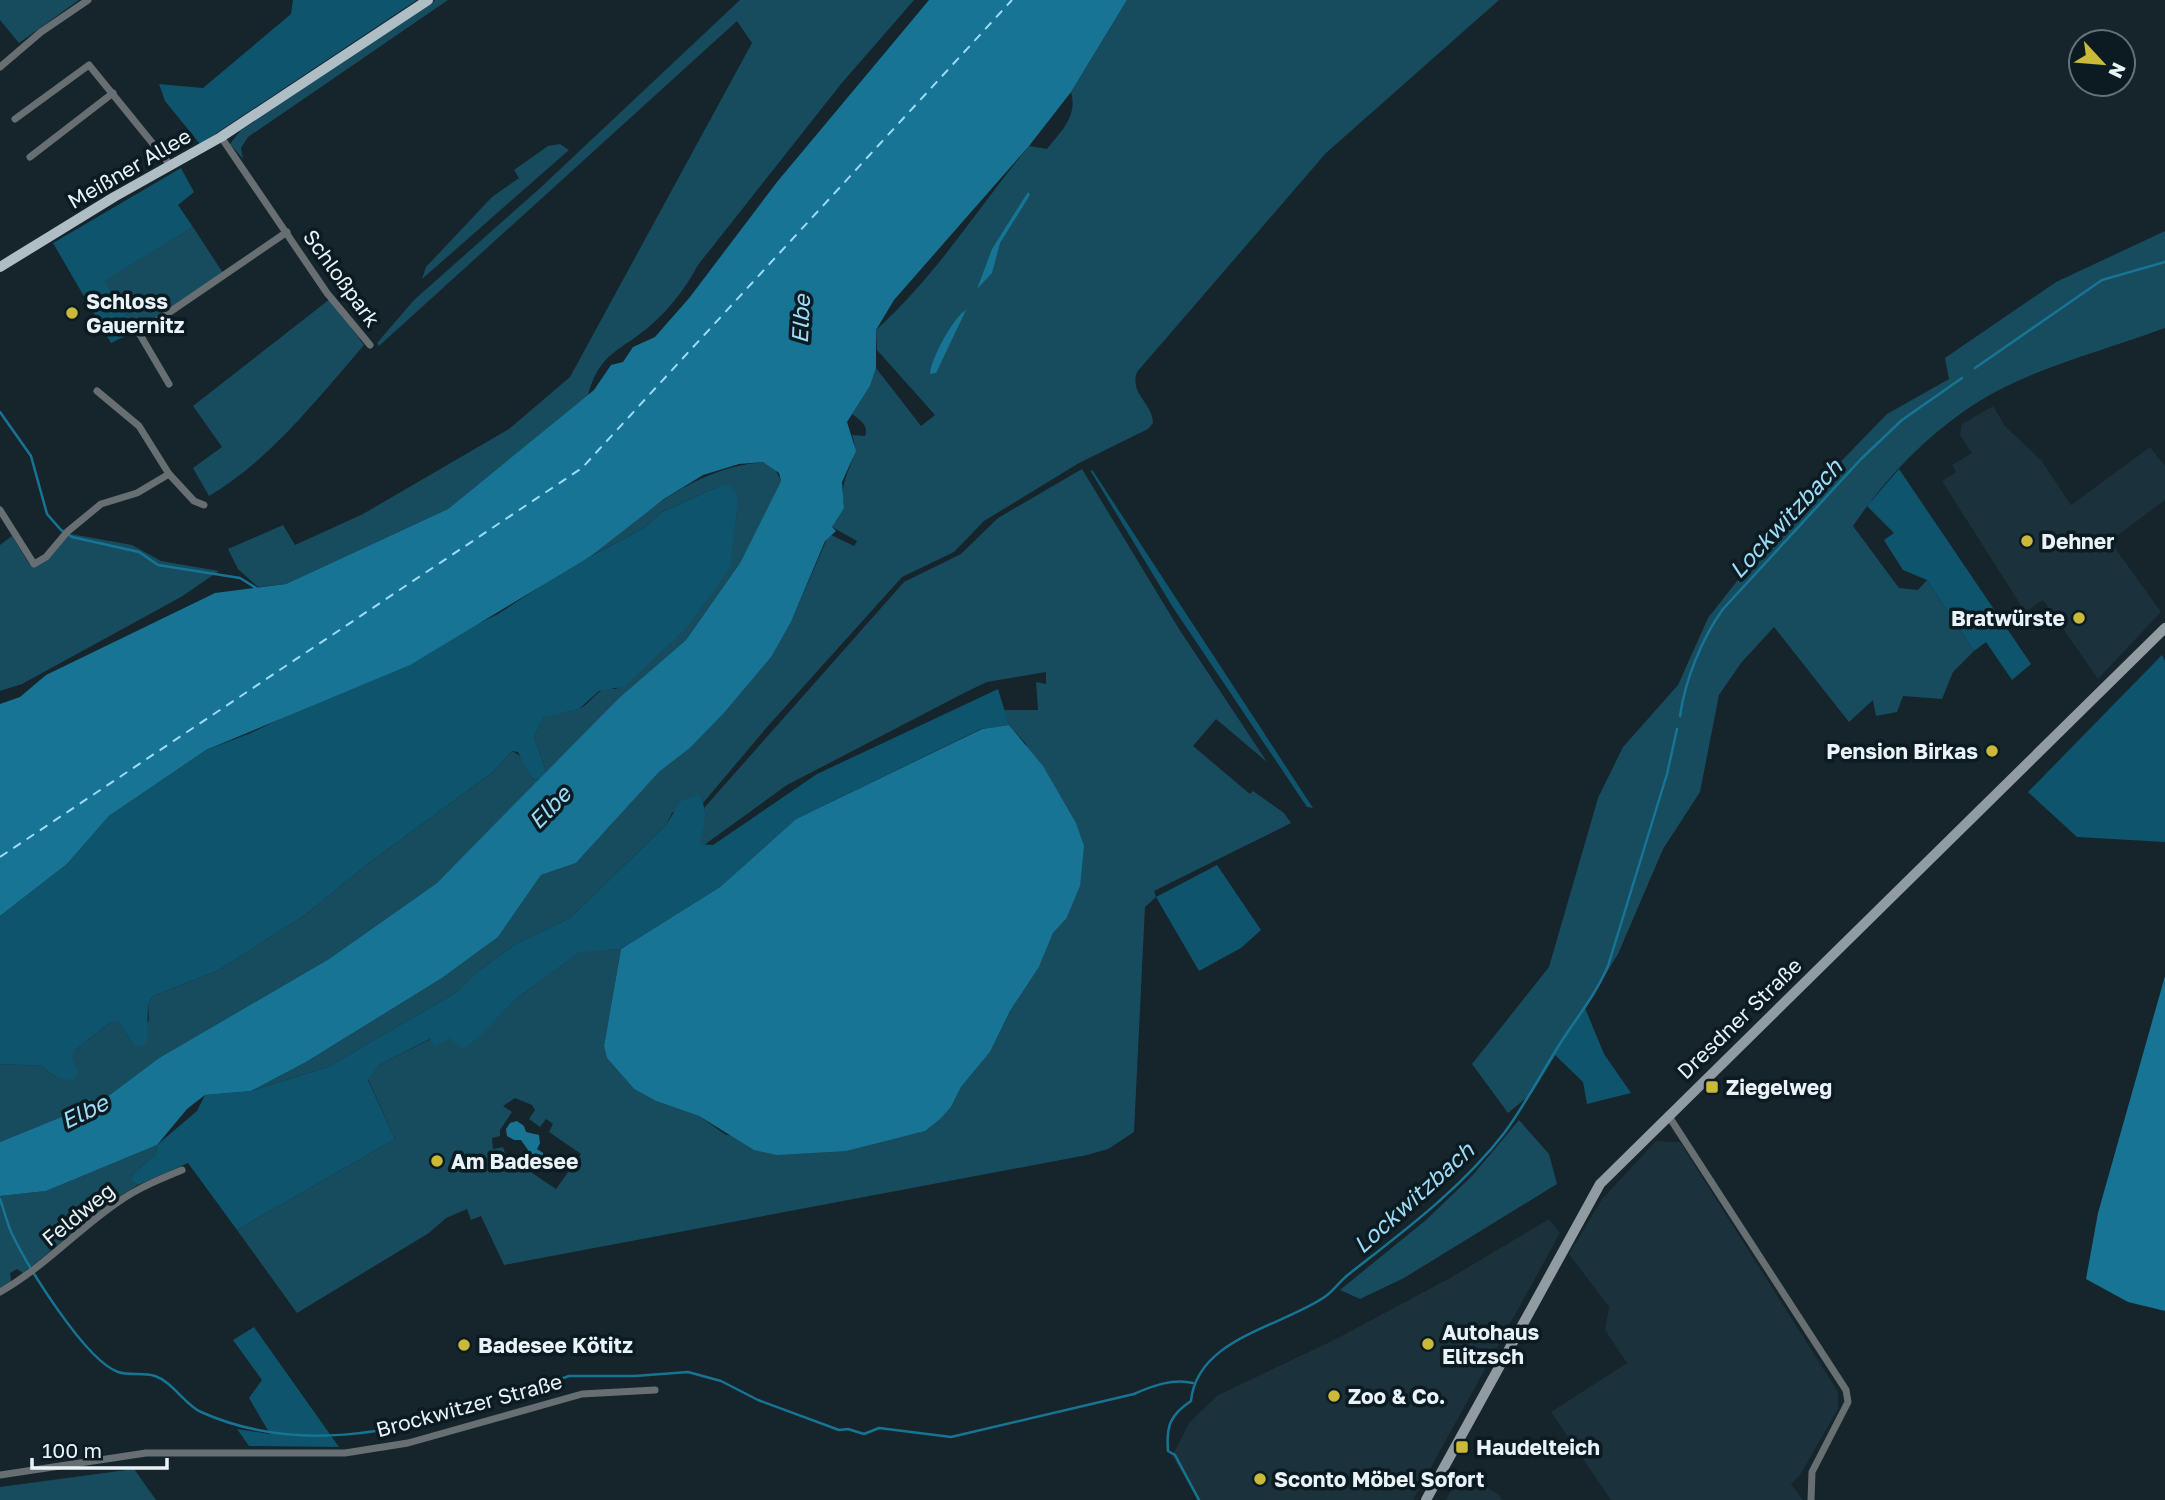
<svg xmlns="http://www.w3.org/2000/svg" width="2165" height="1500" font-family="'Golos Text',sans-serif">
<rect width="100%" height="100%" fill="#16242b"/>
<g fill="#1b313b">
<polygon points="1993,406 2005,426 2041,460 2071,505 2150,447 2165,466 2165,500 2110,541 2161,612 2098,679 2043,600 2025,612 1942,481 1956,472 1952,465 1972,453 1960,435 1962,424"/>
<polygon points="1656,1141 1680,1142 1838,1392 1838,1409 1800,1475 1791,1484 1803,1500 1611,1500 1551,1412 1627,1363 1605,1330 1609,1307 1569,1254 1602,1199"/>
<polygon points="1549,1219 1560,1233 1413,1500 1198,1500 1172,1456 1189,1423 1218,1395 1334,1340 1450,1278"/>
<polygon points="1461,1471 1499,1495 1502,1500 1446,1500"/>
</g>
<g fill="#174c5f" fill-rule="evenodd">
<polygon points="0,0 79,0 19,43 0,20"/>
<polygon points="435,0 448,0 248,137 241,148 243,159 230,144 240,131"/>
<path d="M740,0h174l-73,84 -143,181c-13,24 -27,42 -47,60 -31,27 -51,26 -63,70l-140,114 -162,75 -28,3 -20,-18 -10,-20 55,-24 12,20 68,-31 146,-85 61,-52 182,-334 -15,-22 -358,325 -2,-3 37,-43 124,-110z"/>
<path d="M1127,0h372l-173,153 -189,219c-8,22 16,31 16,51l-5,6 -69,34 -95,58 -30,31 -52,25 -134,149 -65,77 -1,-5 -30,15 -6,12 -96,93 -54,26 -39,28 -20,20 -129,75 -77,24 55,-29 136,-84 56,-41 43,-62 35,-12 83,-91 31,-24 34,-35 46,-56 21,-35 38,-88 25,12 3,-5 -25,-14 12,-23c-7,-29 18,-43 8,-69l13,1c4,-11 -5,-16 -13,-22l18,-28 6,-18 45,58 14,-11 -58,-65 -1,-20c60,-54 102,-122 153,-184l18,3c14,-18 31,-33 24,-57z"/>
<polygon points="560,144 569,150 422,279 426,267 492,197 519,178 514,170 548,146"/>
<polygon points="193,227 223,273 136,331 103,281"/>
<path d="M2165,231v97c-67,25 -143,42 -202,84 -43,30 -81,71 -110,114l46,62 19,2 9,-10 47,71 -21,21 -11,27 -39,-3 -6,16 -21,4 -3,-16 -24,22 -75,-95 -33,36 -22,32 -19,97 -37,57 -45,105 -86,139 -24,20 -36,-49 77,-97 49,-169 25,-51 55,-62 30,-67 81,-103 98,-101 62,-35 -4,-21 111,-76z"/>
<path d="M330,299l34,46c-46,53 -94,115 -155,151l-16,-28 29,-21 -29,-41z"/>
<path d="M763,462l11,5 7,14 -41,82 -54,77 -66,57 -73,76 -13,-36 10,-20c11,-5 22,-4 34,-8 15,-5 19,-25 38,-20l117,-152 4,-27 -17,-24 -58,26 -18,16 -53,28c53,-42 102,-88 172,-94z"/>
<path d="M1082,469l97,160 88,133 -51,-43 -23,27 57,48 3,-3 31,22 7,10 -137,68 2,6 -11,10 -11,225 -26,17 -21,6 -583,110 -23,-49 -10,4 -4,-11 -21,9 -17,15 -132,80 -60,-83 158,-91 -27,-60 11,-14 78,-39 16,16 43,-43 65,-48 40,-2 -17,97 3,12 27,31 22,12 43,15 27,19 161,5 37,-9 27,-24 10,-20 29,-35 20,-41 29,-44 14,-34 13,-14 -40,-175 -17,-19 -5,-15h34l-2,-28 10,2v-12l-59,10 -21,10 -179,93 -83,60 -5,-1 7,-27 -2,-9 200,-226 57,-28 37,-36zM515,1098l17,7 3,5 -6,9 11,8 6,-8 7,5 -4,8 32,22 -25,35 -33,-22 -7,3 -6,-2 -7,-21 -10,2 -1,-11 8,-2v-6l12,-18 -9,-6z"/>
<polygon points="71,534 132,545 161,561 219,571 181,597 22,684 0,691 0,545 12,536 30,565"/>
<polygon points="512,751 524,758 532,778 540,781 437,883 329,959 159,1058 103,1100 0,1142 0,1064 41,1066 57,1078 74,1051 112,1021 118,1021 133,1044 149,1020 148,1004 153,996 219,970 305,915 369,863 493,772"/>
<polygon points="1519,1120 1549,1154 1557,1184 1404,1278 1360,1299 1340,1290 1426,1220 1472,1176"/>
<path d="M157,1145l-1,9 -23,20 -2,7 7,4c-41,24 -77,59 -115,88l-6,-4 -7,4 1,8 -11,7v-92l46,-5z"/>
<polygon points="134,1469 156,1500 0,1500 0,1487"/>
</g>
<g fill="#0e546c">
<polygon points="293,0 417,0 200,144 165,101 159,84 203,88 291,14"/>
<polygon points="181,168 194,192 178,205 193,227 104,281 136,331 111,343 53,243"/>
<polygon points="1899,469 2031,664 2012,680 1986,642 1974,651 1927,580 1903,570 1884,540 1894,533 1867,506"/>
<polygon points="1090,470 1093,471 1313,808 1307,807 1172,606"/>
<polygon points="729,485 737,493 737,510 730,568 687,627 625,686 599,691 579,709 544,717 534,737 547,773 540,781 532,778 518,752 512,751 493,772 369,863 305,915 219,970 153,996 148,1004 147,1042 141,1047 133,1044 118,1021 112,1021 74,1051 72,1057 78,1073 73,1080 57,1078 41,1066 0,1064 0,916 67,864 109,816 206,750 251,733 498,614 567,569 644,528 662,512 720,486"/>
<polygon points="2162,655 2165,661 2165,842 2077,837 2028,792"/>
<polygon points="998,689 1009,725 981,729 796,819 720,887 621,949 580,952 516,999 477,1039 463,1049 449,1038 434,1047 430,1039 379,1065 368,1080 395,1139 237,1230 188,1163 138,1185 131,1181 133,1174 156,1154 157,1145 197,1111 205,1095 251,1091 328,1067 457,992 477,972 516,944 570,918 666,825 681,801 697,795 702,798 706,817 700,844 713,845 817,774"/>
<polygon points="1217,865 1261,930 1241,948 1199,971 1156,897"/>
<polygon points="1585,1008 1604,1054 1631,1093 1587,1104 1583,1082 1554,1054"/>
<polygon points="254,1327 339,1447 249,1446 237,1429 270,1434 249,1398 262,1380 233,1340"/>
</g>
<g fill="#177494">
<polygon points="929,0 1127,0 1071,92 1029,146 894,300 876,330 876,368 870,386 847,422 856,451 842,482 844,508 832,527 836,531 825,541 791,622 771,657 724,713 690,748 659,772 576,863 541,875 498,937 442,978 306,1062 251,1091 205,1095 187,1109 157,1145 46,1191 0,1196 0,1142 103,1100 159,1058 329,959 437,883 620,697 686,640 740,563 781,481 779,473 763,462 739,464 703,475 664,499 591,556 410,665 206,750 109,816 67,864 0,916 0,704 20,697 46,675 215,593 286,584 448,509 594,390 611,365 623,362 633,347 655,337 690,297 777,182"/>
<polygon points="1028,192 1030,195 1000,243 992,273 977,289 992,249"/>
<path d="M966,310l-30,63 -6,1c0,-13 23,-57 36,-64z"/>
<polygon points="1009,725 1043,766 1076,823 1084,846 1080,886 1066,919 1053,933 1039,967 1010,1011 990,1052 961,1087 951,1107 940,1119 925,1131 846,1151 777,1155 754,1150 699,1116 656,1101 634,1089 607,1058 604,1046 621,949 720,887 796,819 982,729"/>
<polygon points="2165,976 2165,1311 2128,1302 2086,1279 2098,1213"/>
<polygon points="517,1121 524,1126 526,1132 539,1135 540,1143 537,1149 543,1153 544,1160 540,1166 533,1168 525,1162 528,1150 521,1140 514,1140 507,1136 506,1129 510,1123"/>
</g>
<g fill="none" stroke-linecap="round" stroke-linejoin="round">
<g stroke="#177494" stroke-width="2.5">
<polyline points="1975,368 2102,280 2165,262"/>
<polyline points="0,412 31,456 47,514 61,530 72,537 139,552 158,565 240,578 256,588"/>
<path d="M1680,716c5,-36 22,-78 43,-107l138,-150 41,-39 60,-42"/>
<path d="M0,1199c4,11 7,24 12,35 16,33 73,126 106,138 12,4 26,0 37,4 18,6 29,28 46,36 94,42 193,21 287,-8"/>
<path d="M507,1398l62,-22h66l53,-4 33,9 37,19 81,30 9,-1 16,5 15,-6 72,9 183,-43c18,-8 39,-16 59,-11"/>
<path d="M1199,1500l-24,-45 -7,-4c-2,-25 2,-36 23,-50 6,-63 91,-74 135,-105 8,-6 15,-16 23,-22 55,-43 113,-86 156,-142 21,-29 37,-60 56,-90 17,-26 35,-48 47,-76l59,-192 10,-45"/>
</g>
<polyline stroke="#9ddcf8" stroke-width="2" stroke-dasharray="9 7" stroke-linecap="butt" points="0,857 582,468 1012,0"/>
<g stroke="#686f73" stroke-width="7">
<polyline points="0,67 41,32 88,0"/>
<polyline points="15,119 89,65 171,166"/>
<polyline points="221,137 327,293 370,345"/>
<polyline points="30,157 113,93"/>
<polyline points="169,384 139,333 287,232"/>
<polyline points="97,391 139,426 169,474"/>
<polyline points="0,510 34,564 46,557 67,532 101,504 137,493 169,474 194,501 204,505"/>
<polyline points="1668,1115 1846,1390 1848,1402 1812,1472 1811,1500"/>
<path d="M0,1292c44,-25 77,-62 118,-90 20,-14 42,-23 64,-32"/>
<polyline points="0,1475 146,1453 345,1453 408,1443 582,1394 655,1390"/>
</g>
<polyline stroke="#909ca1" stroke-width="10" points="1426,1500 1600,1184 2165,628"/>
<polyline stroke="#afbec5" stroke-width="10" points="0,267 114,197 221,137 428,0"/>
</g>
<g fill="#cbba39" stroke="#0c1b21" stroke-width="2.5">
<circle cx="72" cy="313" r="7"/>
<circle cx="2027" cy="541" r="7"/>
<circle cx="2079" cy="618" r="7"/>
<circle cx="1992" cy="751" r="7"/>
<rect x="1705" y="1080" width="14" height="14" rx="3.5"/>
<circle cx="437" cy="1161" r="7"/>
<circle cx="1428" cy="1344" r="7"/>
<circle cx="464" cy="1345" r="7"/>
<circle cx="1334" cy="1396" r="7"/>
<rect x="1455" y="1440" width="14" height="14" rx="3.5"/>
<circle cx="1260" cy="1479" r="7"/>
</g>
<g text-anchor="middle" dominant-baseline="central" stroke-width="7" stroke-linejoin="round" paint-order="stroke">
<g font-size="21" fill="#e9f3f7" stroke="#0c1b21">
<text transform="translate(129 168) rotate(-30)">Meißner Allee</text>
<text transform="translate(342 278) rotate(54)">Schloßpark</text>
<text transform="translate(1739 1018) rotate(-44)">Dresdner Straße</text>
<text transform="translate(78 1214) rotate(-39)">Feldweg</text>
<text transform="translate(469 1405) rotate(-15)">Brockwitzer Straße</text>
</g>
<g font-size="21" font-weight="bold" fill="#e9f3f7" stroke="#0c1b21" text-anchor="start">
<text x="86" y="301">Schloss<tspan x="86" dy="24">Gauernitz</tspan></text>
<text x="2041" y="541">Dehner</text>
<text x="2065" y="618" text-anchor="end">Bratwürste</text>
<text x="1978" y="751" text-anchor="end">Pension Birkas</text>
<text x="1726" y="1087">Ziegelweg</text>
<text x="451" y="1161">Am Badesee</text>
<text x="1442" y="1332">Autohaus<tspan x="1442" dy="24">Elitzsch</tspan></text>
<text x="478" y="1345">Badesee Kötitz</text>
<text x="1348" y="1396">Zoo &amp; Co.</text>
<text x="1476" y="1447">Haudelteich</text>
<text x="1274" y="1479">Sconto Möbel Sofort</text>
</g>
<g font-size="23" font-style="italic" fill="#9ddcf8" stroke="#0c1b21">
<text transform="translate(800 319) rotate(-87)">Elbe</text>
<text transform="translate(1785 518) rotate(-47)">Lockwitzbach</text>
<text transform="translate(549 807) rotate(-46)">Elbe</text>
<text transform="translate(84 1111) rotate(-26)">Elbe</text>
<text transform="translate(1413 1197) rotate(-42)">Lockwitzbach</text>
</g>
</g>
<g transform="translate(2102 63) rotate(116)"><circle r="33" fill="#0c1b21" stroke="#647177" stroke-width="2"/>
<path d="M0-5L12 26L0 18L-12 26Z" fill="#cbba39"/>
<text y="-10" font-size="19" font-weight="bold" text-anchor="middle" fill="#e9f3f7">N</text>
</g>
<path d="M32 1458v10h135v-10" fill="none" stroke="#e9f3f7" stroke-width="3.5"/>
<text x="42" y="1458" font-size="21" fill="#e9f3f7" stroke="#0c1b21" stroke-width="5" paint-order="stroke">100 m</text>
</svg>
